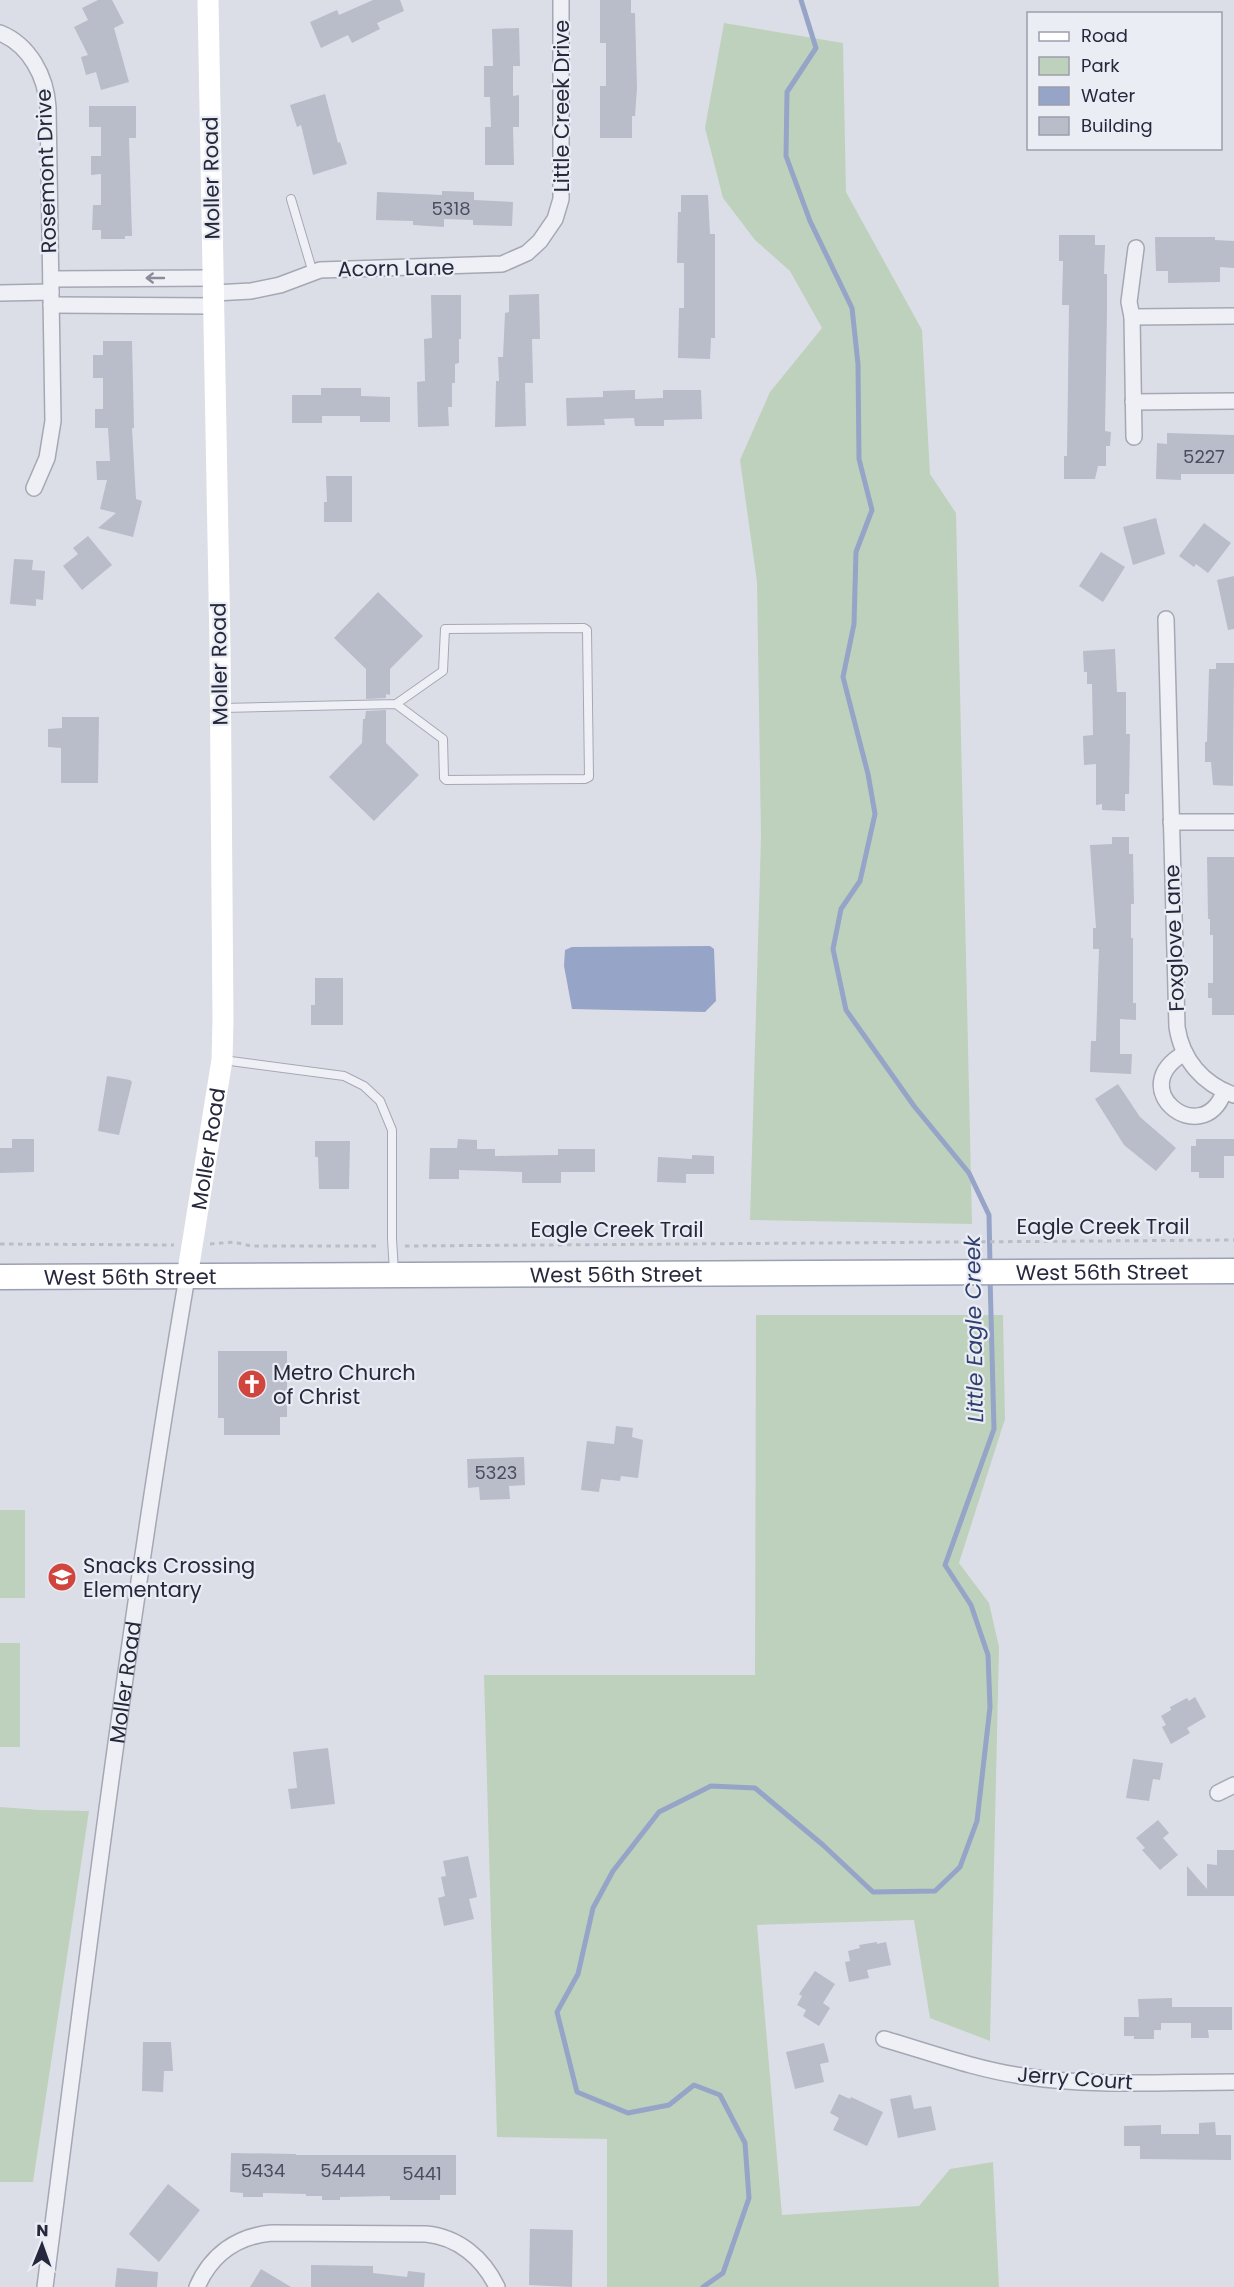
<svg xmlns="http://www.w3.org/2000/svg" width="1234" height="2287" font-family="Poppins,sans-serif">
<rect width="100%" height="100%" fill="#dcdee7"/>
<g fill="#bed1bd">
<polygon points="724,23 843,43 846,192 922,330 930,474 956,513 972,1224 750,1220 761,837 757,582 740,460 770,392 822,328 790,271 755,240 723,198 705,128"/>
<polygon points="756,1315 1003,1315 1005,1419 959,1563 989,1603 999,1647 990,2041 930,2018 914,1920 757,1925 782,2215 919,2206 950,2169 993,2162 999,2287 607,2287 607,2139 497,2137 484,1675 755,1675"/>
<rect x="0" y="1510" width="25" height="88"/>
<rect x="0" y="1643" width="20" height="104"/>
<polygon points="0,1807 40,1810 89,1811 33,2182 0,2182"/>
</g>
<polygon fill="#96a4c8" points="710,946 714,949 716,1001 705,1012 572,1009 564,966 565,950 572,947"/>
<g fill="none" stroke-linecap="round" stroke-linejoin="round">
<g stroke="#96a4c8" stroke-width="5">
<polyline points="801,0 816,48 787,92 786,156 810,221 852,308 858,364 859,459 872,510 856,552 854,624 843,677 868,774 875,814 860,881 841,909 833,949 846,1010 914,1106 969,1173 989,1215 990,1265"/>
<polyline points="703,2287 723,2273 749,2198 745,2143 720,2095 694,2085 669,2105 628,2113 577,2092 557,2012 578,1974 593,1908 613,1871 659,1812 711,1786 755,1788 823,1845 873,1892 935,1891 960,1867 977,1821 990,1707 988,1655 971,1605 945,1565 994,1429 990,1277"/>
</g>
</g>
<g fill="#b9bcc9">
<polygon points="98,0 112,0 124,23 114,28 129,82 101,90 96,72 86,75 81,57 88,55 74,27 88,20 82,8"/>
<polygon points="373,0 400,0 404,11 377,23 380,29 352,43 348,35 321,48 310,22 337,10 339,15"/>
<polygon points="600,0 631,0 631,13 635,13 637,88 635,116 632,116 632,138 600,138 600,86 606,86 606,43 600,43"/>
<polygon points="519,28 520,66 513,66 513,96 519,95 519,127 513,127 514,165 485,165 485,127 491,127 490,97 484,97 484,66 493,66 492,29"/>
<polygon points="325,94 338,143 340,142 347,164 313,175 301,125 297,127 290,105"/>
<polygon points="89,106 136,106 136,138 129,138 132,236 125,236 125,239 101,239 101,230 92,230 93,205 101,205 101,174 91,175 91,156 101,156 101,127 89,127"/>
<polygon points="442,191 474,192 474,200 513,202 512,226 473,225 473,220 444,219 444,227 413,225 413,221 376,220 377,192 442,195"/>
<polygon points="681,195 708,195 710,234 715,234 715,338 711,338 710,359 678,358 679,308 684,308 684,263 677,263 678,212 681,212"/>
<polygon points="1059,235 1095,235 1095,245 1105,245 1104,274 1107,274 1107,310 1105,431 1111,432 1110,446 1106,446 1106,466 1098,466 1095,479 1064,479 1064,456 1067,456 1069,305 1062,305 1063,261 1059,261"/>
<polygon points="1155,237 1215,237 1215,240 1234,241 1234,268 1220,267 1220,282 1168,283 1168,271 1156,271"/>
<polygon points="539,294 540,339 532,339 533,383 525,383 526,426 495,427 496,381 499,381 498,357 503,357 505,313 509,312 509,295"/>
<polygon points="431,295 461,295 461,339 459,339 459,363 455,364 455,383 452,383 452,407 448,407 449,426 418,427 417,382 425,381 424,339 432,338"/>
<polygon points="103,341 132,341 134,428 132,428 136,499 142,501 133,537 98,528 116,513 100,509 107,480 97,480 96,461 110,461 108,428 95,428 95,409 103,409 103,378 93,378 93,355 103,355"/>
<polygon points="321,388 361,388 361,396 390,397 390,422 360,422 360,416 322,416 322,423 292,423 292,395 321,395"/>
<polygon points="635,390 635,399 663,398 663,390 701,390 702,419 664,420 664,426 635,426 634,418 604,419 605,425 567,426 566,398 603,397 603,391"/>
<polygon points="1167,433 1234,435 1234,474 1181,474 1181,480 1156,479 1157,443 1167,444"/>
<polygon points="326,476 352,476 352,522 324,522 324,502 327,502"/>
<polygon points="1156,518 1165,554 1133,565 1123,527"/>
<polygon points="1204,523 1231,543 1208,573 1196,564 1194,567 1179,556"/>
<polygon points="88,536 112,565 82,590 63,566 78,554 73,548"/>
<polygon points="1101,552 1125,567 1103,602 1079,586"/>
<polygon points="14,559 33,560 32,570 45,571 43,600 36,599 36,606 10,604"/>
<polygon points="1234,576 1234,629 1228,630 1217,580"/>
<polygon points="378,592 423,636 390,669 390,695 386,694 386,698 366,699 366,669 334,638"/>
<polygon points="1115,649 1117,692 1126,692 1126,734 1130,734 1129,794 1125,794 1125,811 1102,810 1102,804 1096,805 1096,764 1084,765 1083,736 1093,735 1092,684 1087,684 1087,672 1084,672 1083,651"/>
<polygon points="1216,663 1234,663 1233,786 1213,785 1211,762 1205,762 1205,742 1207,742 1209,669 1216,669"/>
<polygon points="386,710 386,743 419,775 374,821 329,777 362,743 363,719 365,719 366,711"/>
<polygon points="62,717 99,717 98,783 61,783 61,748 48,747 48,729 62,728"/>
<polygon points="1112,837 1129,837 1129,854 1133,854 1134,904 1131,904 1131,938 1133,938 1133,1003 1136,1003 1136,1020 1120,1019 1120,1054 1132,1054 1131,1074 1090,1072 1091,1041 1096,1041 1099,949 1093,949 1093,928 1096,928 1090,845 1112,844"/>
<polygon points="1207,857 1234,857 1234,1015 1212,1015 1212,998 1208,998 1208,983 1213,983 1213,935 1210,935 1210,919 1208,919"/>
<polygon points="315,978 343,978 343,1025 311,1025 311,1005 315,1005"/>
<polygon points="107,1076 130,1080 132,1082 119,1135 98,1131"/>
<polygon points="1118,1084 1140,1117 1176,1148 1156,1171 1124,1145 1095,1099"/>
<polygon points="12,1139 34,1139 34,1172 0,1173 0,1148 12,1148"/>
<polygon points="458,1139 477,1140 477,1149 495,1149 495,1156 558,1155 558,1149 595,1149 595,1172 561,1172 561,1183 522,1183 522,1172 459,1170 459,1179 429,1179 430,1148 457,1148"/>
<polygon points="1196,1139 1234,1139 1234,1156 1224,1156 1224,1178 1199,1178 1199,1172 1191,1172 1191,1146 1196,1146"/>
<polygon points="315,1141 350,1141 349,1189 319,1189 318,1157 315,1157"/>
<polygon points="692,1155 714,1156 714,1174 686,1174 686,1183 657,1182 658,1157 692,1159"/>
<polygon points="218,1351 287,1351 287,1417 280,1417 280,1435 224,1435 224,1418 218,1418"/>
<polygon points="616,1426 633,1428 632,1437 643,1440 638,1478 621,1476 620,1481 601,1479 599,1492 581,1490 587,1441 614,1444"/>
<polygon points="524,1457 525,1485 509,1486 510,1499 480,1500 479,1487 468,1488 467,1459"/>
<polygon points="1195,1697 1206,1717 1187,1728 1190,1733 1171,1744 1162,1727 1166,1725 1161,1716 1171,1710 1170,1707 1187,1698 1189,1701"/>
<polygon points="328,1748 335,1804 291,1809 288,1789 297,1788 293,1752"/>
<polygon points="1133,1759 1163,1763 1160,1780 1153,1779 1149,1801 1126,1798"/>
<polygon points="1158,1820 1169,1833 1163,1838 1178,1855 1160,1870 1142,1850 1145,1848 1136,1838"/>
<polygon points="1217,1850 1234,1850 1234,1896 1187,1896 1187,1866 1207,1889 1207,1864 1217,1865"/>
<polygon points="468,1856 477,1897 469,1899 474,1919 444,1926 438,1898 445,1896 441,1877 446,1876 443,1861"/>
<polygon points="877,1942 877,1944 886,1942 891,1965 867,1970 869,1978 849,1982 845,1962 850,1961 848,1951 860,1948 859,1945"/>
<polygon points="815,1971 835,1984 823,2003 830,2008 819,2026 803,2016 806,2010 797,2005 802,1996 799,1994"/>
<polygon points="1172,1998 1172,2007 1232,2007 1232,2030 1208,2030 1209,2038 1191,2038 1191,2023 1161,2023 1161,2030 1154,2030 1154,2039 1134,2039 1134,2036 1124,2036 1124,2017 1139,2017 1138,1999"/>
<polygon points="143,2042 171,2042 173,2071 164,2071 163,2092 142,2091"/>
<polygon points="824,2043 829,2062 820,2064 824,2082 795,2089 786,2052"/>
<polygon points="839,2094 850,2099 851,2097 883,2112 867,2146 833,2130 839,2118 830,2113"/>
<polygon points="911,2095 914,2109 931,2106 936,2130 898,2138 890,2099"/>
<polygon points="1215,2122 1216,2135 1231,2135 1231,2160 1140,2159 1140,2146 1124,2146 1124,2126 1161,2125 1161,2134 1199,2134 1199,2123"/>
<polygon points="231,2153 296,2154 296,2155 456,2155 456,2195 440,2195 440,2200 390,2200 390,2196 340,2197 340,2200 322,2200 322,2196 306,2196 306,2194 263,2193 263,2197 243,2197 243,2193 230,2192"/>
<polygon points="168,2184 200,2210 159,2262 129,2234"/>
<polygon points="530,2229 573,2230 572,2287 529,2285"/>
<polygon points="311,2265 373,2266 373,2273 407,2277 408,2271 425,2273 424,2287 311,2287"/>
<polygon points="117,2268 158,2272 157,2287 115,2287"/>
<polygon points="261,2269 291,2287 250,2287"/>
</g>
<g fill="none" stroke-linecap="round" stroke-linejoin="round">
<g stroke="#a5a8b4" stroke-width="10">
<g id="lane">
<polyline points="291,199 313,273"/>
<polyline points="222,708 396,704 443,671 445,629 584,628 587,630 589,777 585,779 446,780 444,778 443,739 396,704"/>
<polyline points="223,1060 344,1076 364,1086 380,1101 392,1130 392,1239 394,1272"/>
</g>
</g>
<g stroke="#a5a8b4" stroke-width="18">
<g id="street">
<path d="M0,33c30,12 46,44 48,74l5,314 -6,37 -13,30"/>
<polyline points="51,279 213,278"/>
<polyline points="0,293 51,292"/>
<polyline points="214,293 251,291 280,285 320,270 502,264 527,253 540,241 555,219 561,199 561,0"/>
<polyline points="51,305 214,306"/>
<polyline points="1132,317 1234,316"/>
<polyline points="1133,402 1234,401"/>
<polyline points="1134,437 1132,317 1129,302 1136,248"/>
<path d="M1166,619l11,408c5,33 26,57 57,68"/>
<polyline points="1171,822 1234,822"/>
<path d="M1185,1053c-63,35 17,98 39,39"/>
<polyline points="1218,1793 1234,1785"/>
<path d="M884,2039c45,13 91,30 138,37 69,11 142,6 212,6"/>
<path id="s1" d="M45,2287c43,-337 85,-675 142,-1010"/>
<path d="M197,2287c14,-32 40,-51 75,-54l154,1c32,3 57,24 71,53"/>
</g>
</g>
<g stroke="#9ba0b2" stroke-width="27">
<g id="primary">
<path id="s3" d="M0,1277l1234,-6"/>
</g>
</g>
<g stroke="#bbbcc5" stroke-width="3" stroke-dasharray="4.5 4.5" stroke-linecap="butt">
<polyline points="0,1244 174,1245"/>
<polyline points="210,1244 234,1242 251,1246 380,1246"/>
<polyline points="405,1246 1234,1240"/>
</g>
<use href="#lane" stroke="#eff0f5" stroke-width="8"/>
<use href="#street" stroke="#eff0f5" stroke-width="15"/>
<path stroke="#fff" stroke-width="21" id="s2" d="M187,1277l35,-217 1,-40 -3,-374 -12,-646"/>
<use href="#primary" stroke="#fff" stroke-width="24"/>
</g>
<defs><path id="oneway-shaft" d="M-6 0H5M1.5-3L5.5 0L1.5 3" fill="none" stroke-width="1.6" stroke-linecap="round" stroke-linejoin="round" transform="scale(1.5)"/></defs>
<use stroke="#8a8c99" href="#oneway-shaft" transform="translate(155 278) rotate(180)"/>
<defs>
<g id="church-disc" transform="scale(1.5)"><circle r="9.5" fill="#d0453d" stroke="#ebedf4"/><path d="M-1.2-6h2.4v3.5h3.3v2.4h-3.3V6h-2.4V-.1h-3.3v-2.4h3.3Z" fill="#fff"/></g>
<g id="school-disc" transform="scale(1.5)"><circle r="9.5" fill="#d0453d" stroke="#ebedf4"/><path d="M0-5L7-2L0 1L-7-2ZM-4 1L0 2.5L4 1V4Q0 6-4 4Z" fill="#fff"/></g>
</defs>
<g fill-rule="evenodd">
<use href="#church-disc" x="252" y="1384"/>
<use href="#school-disc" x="62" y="1577"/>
</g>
<g text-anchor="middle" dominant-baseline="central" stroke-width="4.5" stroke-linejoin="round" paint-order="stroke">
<g font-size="18" fill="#4b4e60">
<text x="451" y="208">5318</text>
<text x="1204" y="456">5227</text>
<text x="496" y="1472">5323</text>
<text x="263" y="2170">5434</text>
<text x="343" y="2170">5444</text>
<text x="422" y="2173">5441</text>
</g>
<g font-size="21" fill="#26293d" stroke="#ebedf4">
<text transform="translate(561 106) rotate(-90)">Little Creek Drive</text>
<text transform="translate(46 171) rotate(-92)">Rosemont Drive</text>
<text transform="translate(211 178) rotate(-91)">Moller Road</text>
<text transform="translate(396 268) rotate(-1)">Acorn Lane</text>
<text transform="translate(219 664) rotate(-91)">Moller Road</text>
<text transform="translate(1174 938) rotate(-92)">Foxglove Lane</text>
<text stroke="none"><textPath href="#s2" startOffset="130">Moller Road</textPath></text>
<text x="1103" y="1226">Eagle Creek Trail</text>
<text x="617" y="1229">Eagle Creek Trail</text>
<text stroke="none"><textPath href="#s3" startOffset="1102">West 56th Street</textPath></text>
<text stroke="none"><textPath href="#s3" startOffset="616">West 56th Street</textPath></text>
<text stroke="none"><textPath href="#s3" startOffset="130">West 56th Street</textPath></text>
<text stroke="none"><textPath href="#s1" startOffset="610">Moller Road</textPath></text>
<text transform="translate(1075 2078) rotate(4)">Jerry Court</text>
</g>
<g font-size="21" fill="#26293d" stroke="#ebedf4" text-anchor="start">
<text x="273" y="1372">Metro Church<tspan x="273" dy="24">of Christ</tspan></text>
<text x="83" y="1565">Snacks Crossing<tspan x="83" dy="24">Elementary</tspan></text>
</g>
<g font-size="22" font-style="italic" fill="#2f3f71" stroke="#ebedf4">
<text transform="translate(974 1329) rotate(-91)">Little Eagle Creek</text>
</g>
</g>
<rect x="1027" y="12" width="195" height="138" fill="#ebedf4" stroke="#9c9fab" stroke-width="1.5"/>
<rect x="1039" y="32" width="30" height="9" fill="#ffffff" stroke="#9c9fab" stroke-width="1.5"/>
<text x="1081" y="42" font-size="18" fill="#26293d">Road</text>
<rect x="1039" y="57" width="30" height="18" fill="#bed1bd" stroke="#9c9fab" stroke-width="1.5"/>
<text x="1081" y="72" font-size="18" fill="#26293d">Park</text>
<rect x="1039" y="87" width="30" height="18" fill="#96a4c8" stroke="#9c9fab" stroke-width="1.5"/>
<text x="1081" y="102" font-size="18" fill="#26293d">Water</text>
<rect x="1039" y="117" width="30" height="18" fill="#b9bcc9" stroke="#9c9fab" stroke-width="1.5"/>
<text x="1081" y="132" font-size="18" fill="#26293d">Building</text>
<g transform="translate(42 2245) rotate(1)" stroke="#ebedf4" stroke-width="4.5" paint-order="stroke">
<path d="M0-4.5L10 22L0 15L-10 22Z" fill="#26293d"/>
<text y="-9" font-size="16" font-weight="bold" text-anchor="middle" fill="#26293d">N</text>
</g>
</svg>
